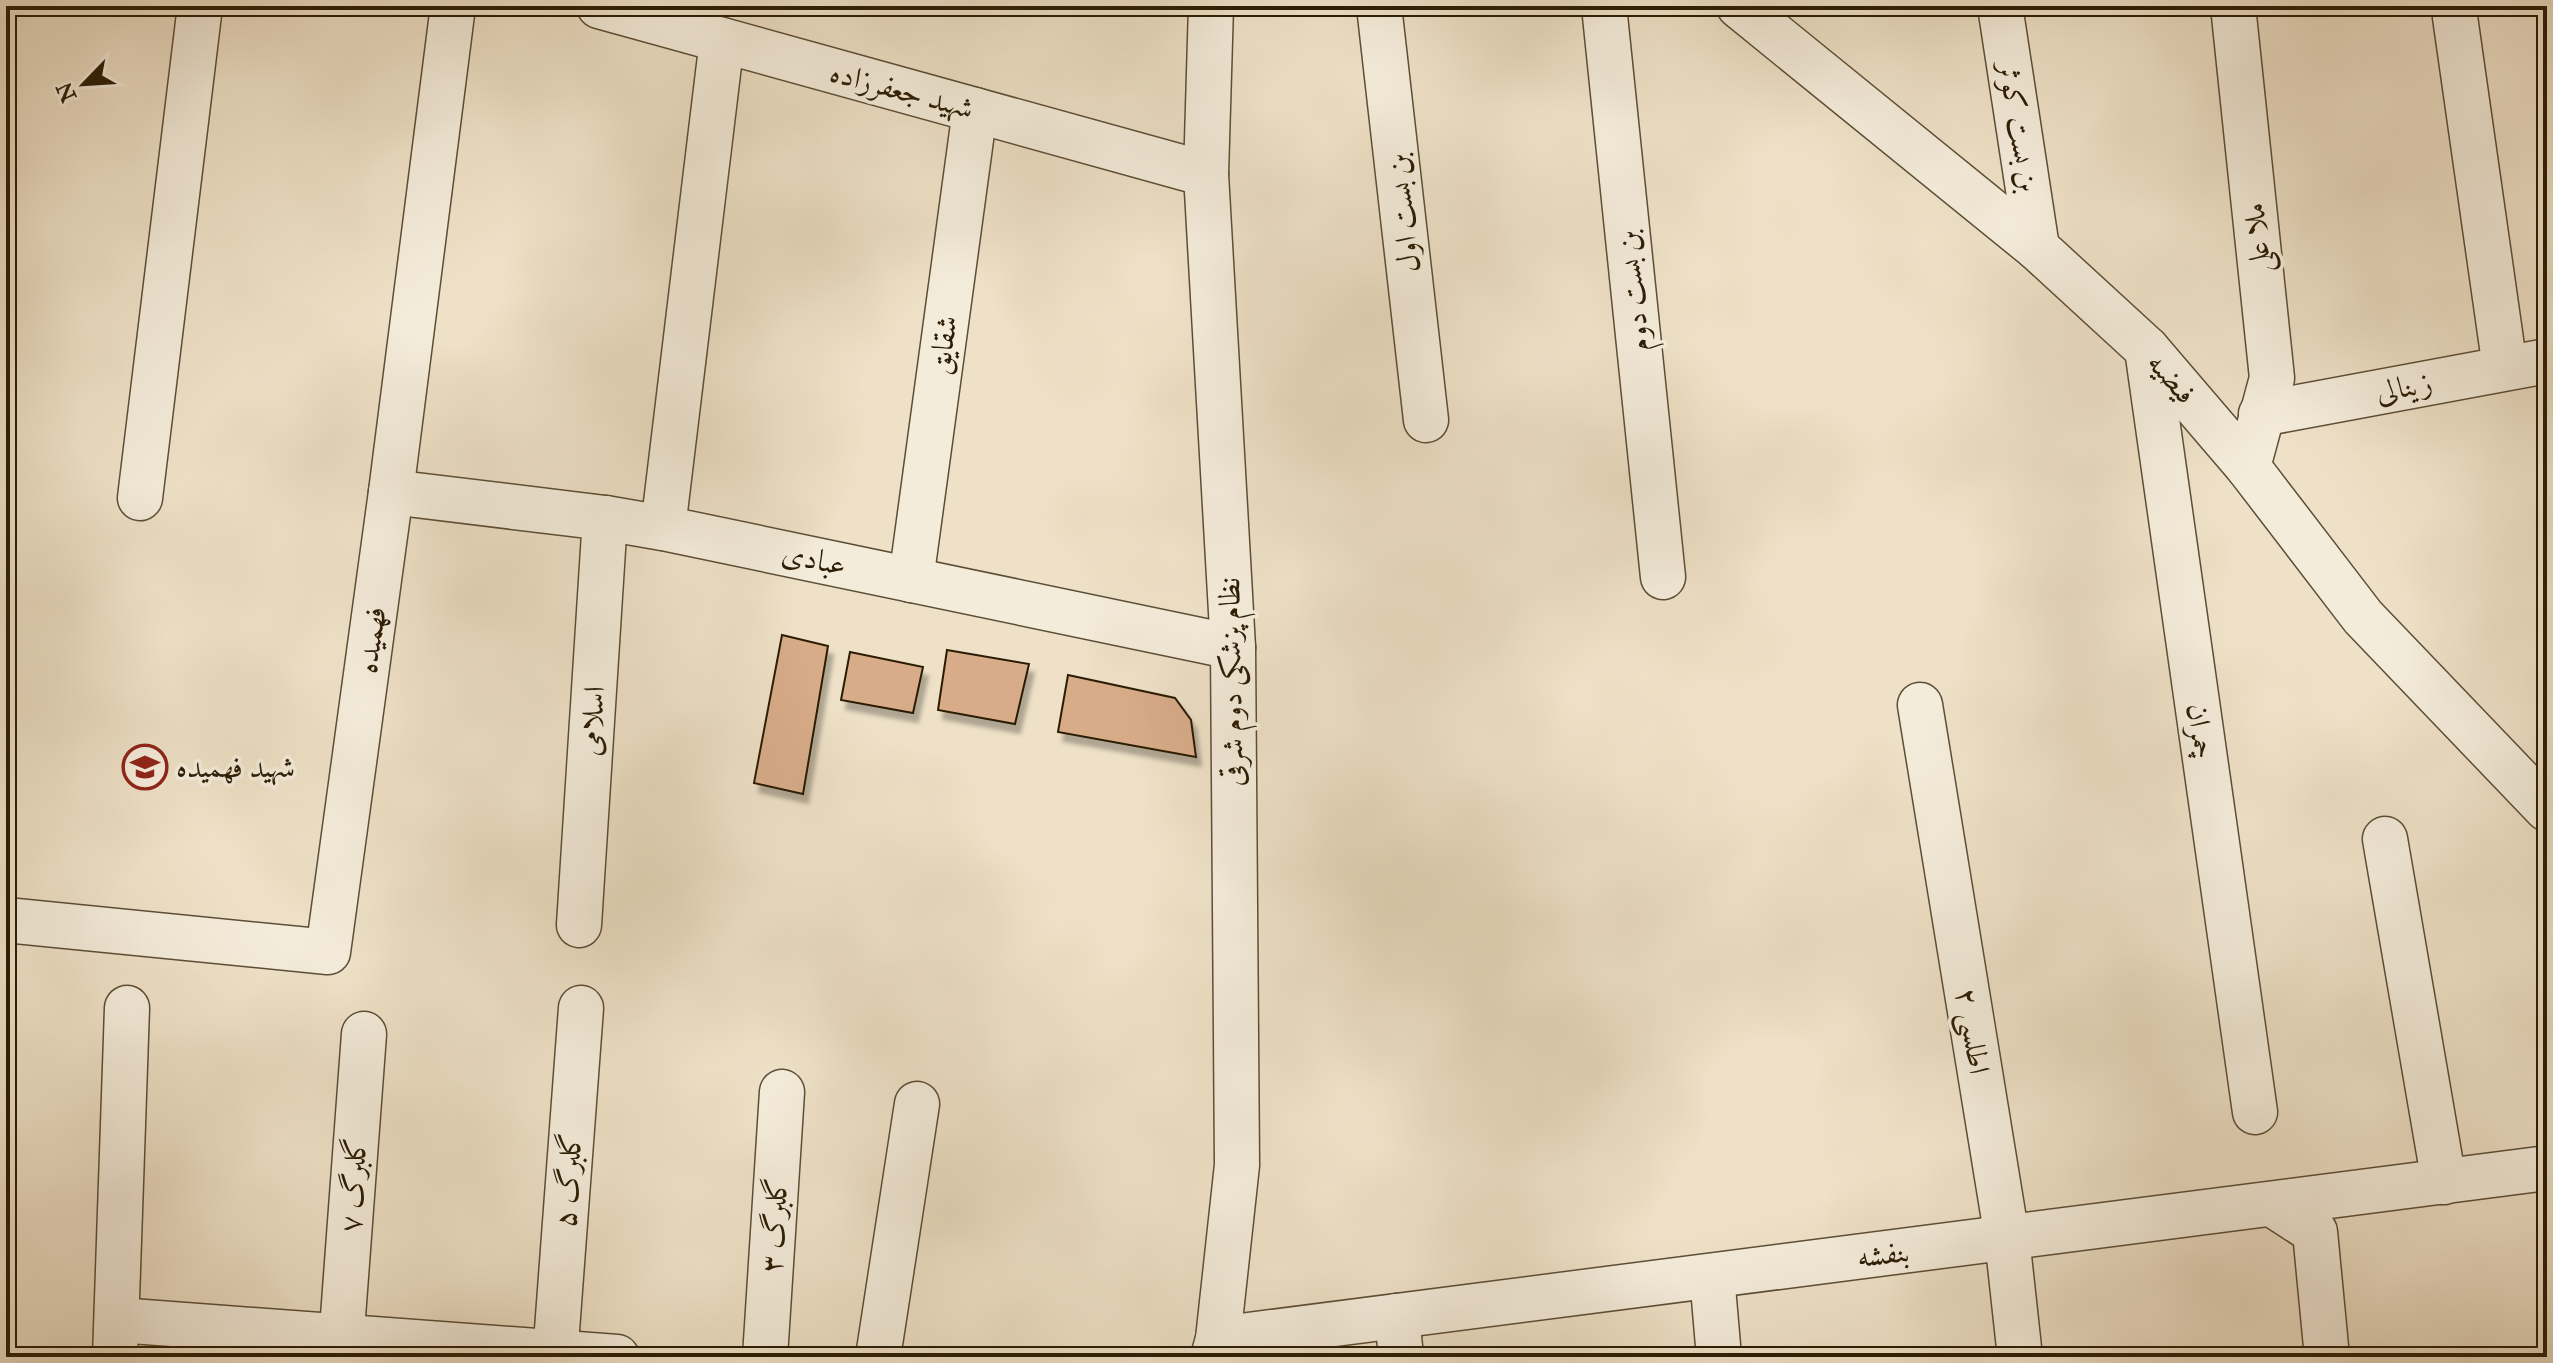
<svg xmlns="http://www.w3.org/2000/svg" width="2553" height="1363" font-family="'IM FELL Great Primer',Amiri,serif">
<defs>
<filter id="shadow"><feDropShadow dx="5" dy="9" stdDeviation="2" flood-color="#0004"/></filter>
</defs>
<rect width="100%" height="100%" fill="#eee1c7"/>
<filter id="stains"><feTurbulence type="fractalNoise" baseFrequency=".0025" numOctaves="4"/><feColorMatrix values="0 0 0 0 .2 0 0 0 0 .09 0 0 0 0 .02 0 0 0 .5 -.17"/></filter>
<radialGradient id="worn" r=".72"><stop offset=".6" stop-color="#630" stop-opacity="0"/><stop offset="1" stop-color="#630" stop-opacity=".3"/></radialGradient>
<g fill="#d8ac89" stroke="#2c1d05" stroke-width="2" filter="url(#shadow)">
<polygon points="782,635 828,646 803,794 754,783"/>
<polygon points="947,650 1029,664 1015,724 938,710"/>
<polygon points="850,652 923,667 913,713 841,700"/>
<polygon points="1068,675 1175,698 1191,720 1196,757 1058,732"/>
</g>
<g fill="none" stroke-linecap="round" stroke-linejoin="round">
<g stroke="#5c4e36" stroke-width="47">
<g id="minor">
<polyline points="599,6 1206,174"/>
<polyline points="1211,6 1206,174 1233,647 1237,1165 1218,1339 1213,1357"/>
<polyline points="1379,6 1426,420"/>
<polyline points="1604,6 1663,577"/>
<polyline points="1739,6 2037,248 2147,349 2248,467 2363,617 2547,809"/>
<polyline points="2000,6 2037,248"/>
<polyline points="2233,6 2272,378 2248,467"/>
<polyline points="2455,17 2505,368"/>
<polyline points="2147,349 2255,1112"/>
<polyline points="2261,414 2547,361"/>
<polyline points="391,492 605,518 663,528 1233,647"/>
<polyline points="140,498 200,6"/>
<polyline points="663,528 722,40"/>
<polyline points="911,580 975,110"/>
<polyline points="1920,705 2007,1238 2020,1357"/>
<polyline points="2385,839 2444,1182"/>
<polyline points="6,920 328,952 391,492 453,6"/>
<polyline points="579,925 605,518"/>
<polyline points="2272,1204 2315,1232 2327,1357"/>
<polyline points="1712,1276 1719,1357"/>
<polyline points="1397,1316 1401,1357"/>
<polyline points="118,1320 617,1357"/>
<polyline points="1218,1339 2547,1168"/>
<polyline points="115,1357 127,1008"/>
<polyline points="340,1357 364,1034"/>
<polyline points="555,1357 581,1008"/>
<polyline points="765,1357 782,1092"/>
<polyline points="878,1357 917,1104"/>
</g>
</g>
<use href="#minor" stroke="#f4ecdb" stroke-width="44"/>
</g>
<defs>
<g id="school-ring" transform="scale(2.3)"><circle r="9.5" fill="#f4ecdb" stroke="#8f2418" stroke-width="1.5"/><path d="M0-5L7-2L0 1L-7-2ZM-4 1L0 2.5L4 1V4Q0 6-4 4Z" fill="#8f2418"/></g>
</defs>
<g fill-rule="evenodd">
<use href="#school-ring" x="145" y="767"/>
</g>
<g text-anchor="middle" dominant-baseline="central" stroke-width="7" stroke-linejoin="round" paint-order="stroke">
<g font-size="30" fill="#2c1d05" stroke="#f4ecdb">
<text transform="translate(902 90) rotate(15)">شهید جعفرزاده</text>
<text transform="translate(2019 127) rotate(81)">بن بست کوثر</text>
<text transform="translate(1403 213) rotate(-96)">بن بست اول</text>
<text transform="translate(2257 238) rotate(-96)">ملا علی</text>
<text transform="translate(1633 291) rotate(-96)">بن بست دوم</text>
<text transform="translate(943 345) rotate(-82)">شقایق</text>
<text transform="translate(2172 378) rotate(49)">فیضیه</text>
<text transform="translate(2404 387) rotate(-11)">زینالی</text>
<text transform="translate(814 559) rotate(12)">عبادی</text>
<text transform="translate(371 640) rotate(-82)">فهمیده</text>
<text transform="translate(1231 682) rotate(-91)">نظام پزشکی دوم شرقی</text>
<text transform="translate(592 721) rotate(-86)">اسلامی</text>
<text transform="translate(2201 731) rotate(82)">چمران</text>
<text transform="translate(1973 1031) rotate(81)">اطلسی ۲</text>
<text transform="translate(568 1180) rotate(-86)">گلبرگ ۵</text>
<text transform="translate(353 1185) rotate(-86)">گلبرگ ۷</text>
<text transform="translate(774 1225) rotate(-86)">گلبرگ ۳</text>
<text transform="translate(1883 1254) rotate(-7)">بنفشه</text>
</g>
<g font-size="30" fill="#2c1d05" stroke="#f4ecdb" text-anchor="start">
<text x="176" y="767">شهید فهمیده</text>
</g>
</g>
<rect width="2553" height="1363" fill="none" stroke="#eee1c7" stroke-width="32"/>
<rect x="8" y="8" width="2537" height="1347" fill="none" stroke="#2c1d05" stroke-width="4"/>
<rect x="16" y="16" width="2521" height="1331" fill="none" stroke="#2c1d05" stroke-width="2"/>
<g transform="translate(84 84) rotate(245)" stroke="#f4ecdb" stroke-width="6" paint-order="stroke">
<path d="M0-6L14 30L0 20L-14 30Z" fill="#2c1d05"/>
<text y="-12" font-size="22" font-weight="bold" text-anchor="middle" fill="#2c1d05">N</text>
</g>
<rect width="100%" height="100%" filter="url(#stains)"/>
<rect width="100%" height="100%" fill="url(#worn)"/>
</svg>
